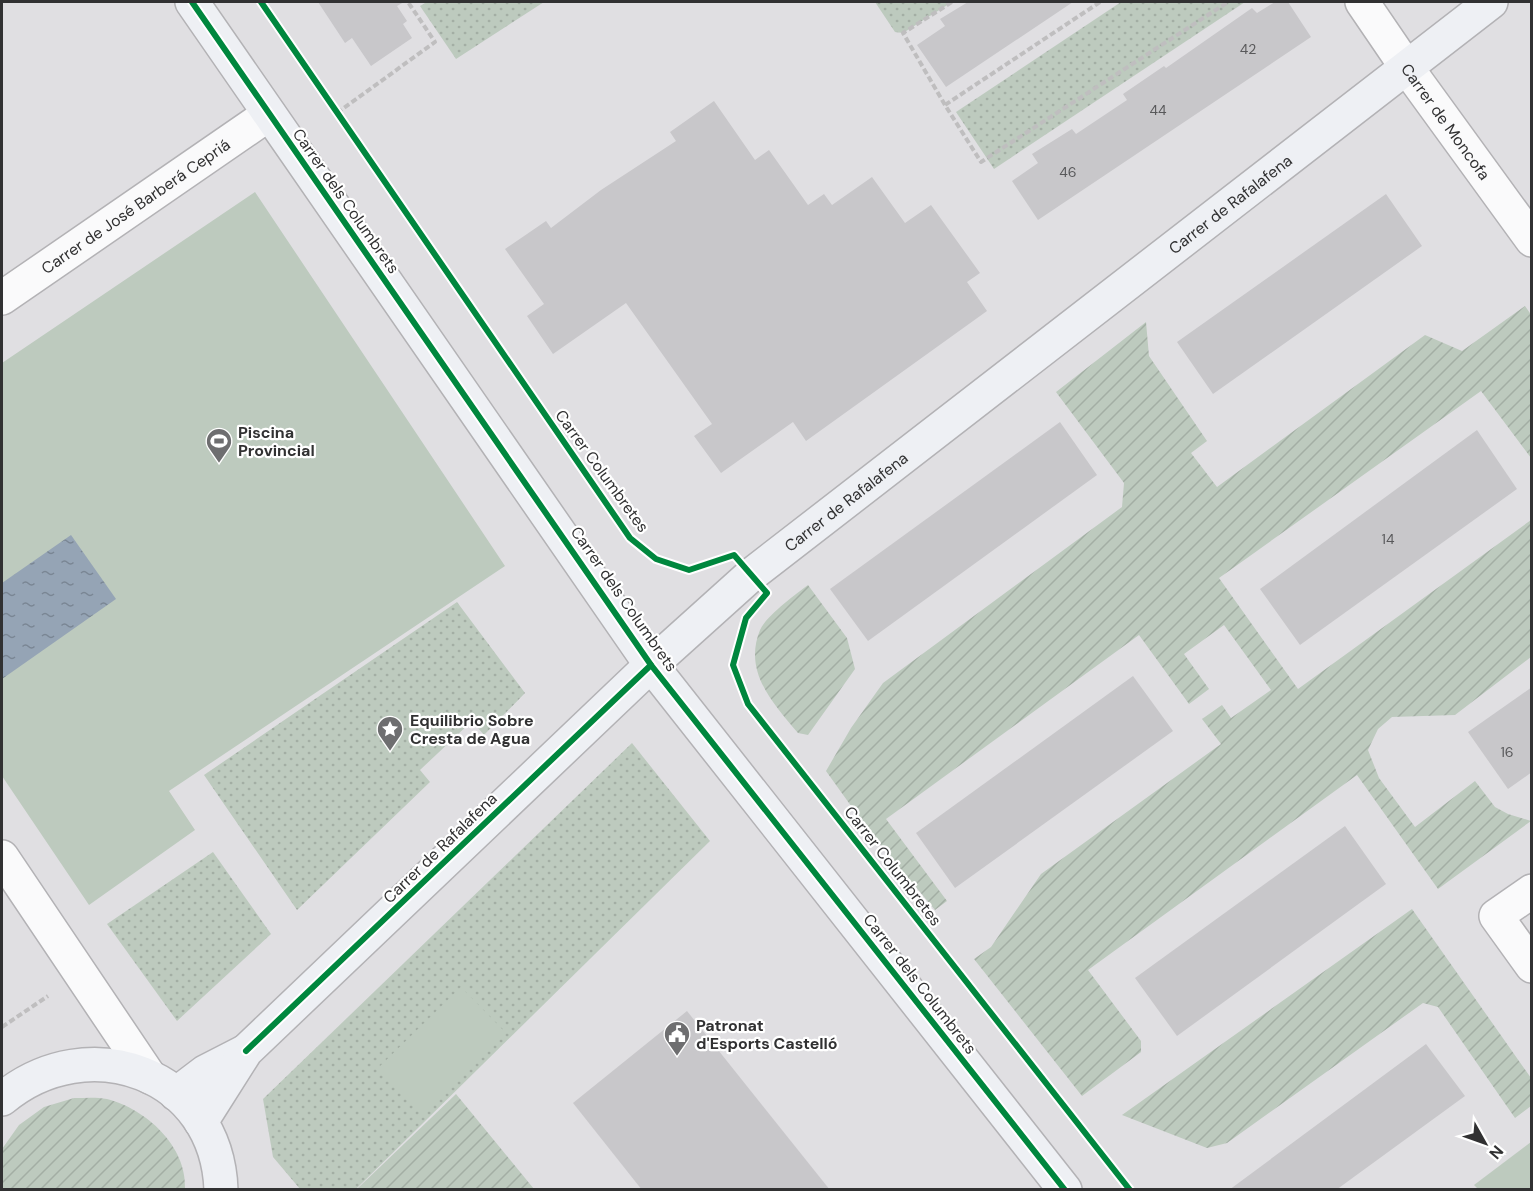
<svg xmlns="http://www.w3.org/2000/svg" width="1533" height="1191" font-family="'DM Sans',sans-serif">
<defs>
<pattern id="grass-dots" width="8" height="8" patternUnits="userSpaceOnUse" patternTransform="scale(1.5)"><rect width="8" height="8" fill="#bdcabe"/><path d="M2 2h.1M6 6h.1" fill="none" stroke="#a3aea4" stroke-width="1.8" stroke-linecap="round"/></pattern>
<pattern id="garden-furrows" width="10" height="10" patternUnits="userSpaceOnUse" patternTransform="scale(1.5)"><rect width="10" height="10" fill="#bdcabe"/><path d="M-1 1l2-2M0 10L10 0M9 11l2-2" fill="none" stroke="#a3aea4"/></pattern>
<pattern id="water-ripples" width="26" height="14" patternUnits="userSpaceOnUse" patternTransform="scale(1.5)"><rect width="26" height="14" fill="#95a4b5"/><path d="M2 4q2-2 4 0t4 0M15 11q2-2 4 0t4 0" fill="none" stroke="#7a8694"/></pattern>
</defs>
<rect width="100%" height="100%" fill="#e0dfe2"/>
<g fill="url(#grass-dots)">
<polygon points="427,2 544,2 456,59 420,6"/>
<polygon points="875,2 952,2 903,33 895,32"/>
<polygon points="1121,2 1245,2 994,169 956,112"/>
<polygon points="457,602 525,693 484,735 472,721 420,770 430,782 297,910 204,775"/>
<polygon points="632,743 710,841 356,1189 300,1189 273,1157 263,1099"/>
<polygon points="213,852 271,934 177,1021 107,924"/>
</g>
<g fill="url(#garden-furrows)">
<polygon points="1525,306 1532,316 1531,458 1481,391 1219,578 1298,689 1531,520 1531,657 1455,715 1392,717 1378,729 1368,750 1379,778 1415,827 1475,781 1495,807 1508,814 1531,821 1438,889 1357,775 1088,970 1141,1041 1141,1052 1082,1096 974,959 991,947 1041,874 1221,744 1202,719 1222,705 1231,718 1271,690 1224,625 1184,654 1209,689 1189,704 1139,635 886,819 947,901 935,910 869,831 826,771 851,728 883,683 1122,507 1124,483 1056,392 1146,322 1149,356 1207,441 1191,453 1217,487 1425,335 1462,351"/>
<path d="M808,585l39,53 8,31 -47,66 -10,-2c-25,-30 -55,-61 -38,-103 7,-15 35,-35 48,-45z"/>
<polygon points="1412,909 1531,1078 1531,1106 1515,1118 1438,1007 1423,1003 1227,1143 1207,1148 1122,1115"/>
<polygon points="456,1094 534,1189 357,1189"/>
<path d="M74,1098c11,0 23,-1 33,1 39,10 80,47 78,90h-183v-40l17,-24 25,-18z"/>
</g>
<g fill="#bdcabe">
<polygon points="255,192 505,566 169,791 195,830 89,905 2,776 2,363"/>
<polygon points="461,987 505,1032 422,1112 378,1068"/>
<polygon points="1531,1142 1531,1189 1478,1189 1474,1185"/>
</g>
<polygon fill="url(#water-ripples)" points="71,535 116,599 2,679 2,583"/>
<g fill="#c8c7ca">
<polygon points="318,2 404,2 397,6 407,21 403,24 412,38 371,66 352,38 345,43"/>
<polygon points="968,2 1073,2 946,87 917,45 945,26 940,19"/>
<polygon points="1275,2 1288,2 1311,37 1038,220 1012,181 1038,163 1032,154 1072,129 1076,134 1127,100 1123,94 1164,66 1166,68 1252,8 1257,13"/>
<polygon points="714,101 755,160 769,150 808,205 824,194 832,205 872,177 905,223 931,205 980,273 967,282 987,311 806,441 793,422 721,473 694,436 712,424 626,303 553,354 527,316 544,304 505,249 546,221 551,228 601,190 676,141 670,132"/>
<polygon points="1386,194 1422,246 1213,394 1177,342"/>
<polygon points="1060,422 1097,475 868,641 830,589"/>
<polygon points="1477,430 1517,489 1300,645 1260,589"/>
<polygon points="1133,676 1173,731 955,888 916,833"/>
<polygon points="1532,687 1532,772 1508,789 1468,732"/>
<polygon points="1345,826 1386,884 1177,1036 1135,978"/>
<polygon points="687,1011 830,1190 642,1190 573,1103"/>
<polygon points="1426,1044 1465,1096 1336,1190 1229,1190"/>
</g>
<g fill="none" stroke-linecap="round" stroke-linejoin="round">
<g stroke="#b3b2b5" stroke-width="36">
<g id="street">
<path id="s1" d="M1362,2l45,66 125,172"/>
<path id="s2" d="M2,298l267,-184"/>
<polyline points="2,857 150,1077"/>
<polyline points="1532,891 1496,916 1532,966"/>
</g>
</g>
<g stroke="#b3b2b5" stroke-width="36">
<g id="secondary">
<polyline points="192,2 651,665 1065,1190"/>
<polyline points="176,1094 205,1072 244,1052"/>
<path d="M2,1099c86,-72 215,-26 219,91"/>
<path id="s3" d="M201,1122l45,-71 405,-386 100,-90 740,-573"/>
</g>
</g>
<g stroke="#bfbebf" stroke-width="4" stroke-dasharray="6 3" stroke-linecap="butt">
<polyline points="1100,2 945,105 981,162 1228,2"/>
<polyline points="945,105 903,33 952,2"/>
<polyline points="337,113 435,42 408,2"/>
<polyline points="2,1027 48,996"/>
</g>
<use href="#street" stroke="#fafafb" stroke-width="33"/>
<use href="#secondary" stroke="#eef0f4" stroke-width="33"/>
<g stroke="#fff" stroke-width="10">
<g id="cycleway">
<polyline points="192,2 651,665 1065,1190"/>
<polyline points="261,2 630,538 656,559 689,570 734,555 767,593 746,618 733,665 748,704 1130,1190"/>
<polyline points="246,1051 651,665"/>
</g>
</g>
<use href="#cycleway" stroke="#00873e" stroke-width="6"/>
</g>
<defs>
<g id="stadium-pin" transform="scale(1.35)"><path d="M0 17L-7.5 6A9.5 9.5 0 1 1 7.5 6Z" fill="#6e6e70" stroke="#fff"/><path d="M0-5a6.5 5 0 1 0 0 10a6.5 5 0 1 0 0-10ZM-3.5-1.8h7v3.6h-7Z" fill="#fff"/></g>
<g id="sight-pin" transform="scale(1.35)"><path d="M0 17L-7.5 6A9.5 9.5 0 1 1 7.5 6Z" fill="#6e6e70" stroke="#fff"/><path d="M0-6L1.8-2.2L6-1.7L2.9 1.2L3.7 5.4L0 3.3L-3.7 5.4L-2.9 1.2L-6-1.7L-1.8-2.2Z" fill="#fff"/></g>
<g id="civic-pin" transform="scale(1.35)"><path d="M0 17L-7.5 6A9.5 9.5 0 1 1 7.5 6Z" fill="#6e6e70" stroke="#fff"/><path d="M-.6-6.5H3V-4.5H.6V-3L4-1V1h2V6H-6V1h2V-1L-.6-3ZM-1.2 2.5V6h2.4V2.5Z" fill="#fff"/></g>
</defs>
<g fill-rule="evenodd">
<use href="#stadium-pin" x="219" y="441"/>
<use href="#sight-pin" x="390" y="729"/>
<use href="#civic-pin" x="677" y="1034"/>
</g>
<g text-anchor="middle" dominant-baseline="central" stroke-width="4.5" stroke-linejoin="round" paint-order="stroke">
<g font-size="14" fill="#58585a">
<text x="1248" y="49">42</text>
<text x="1158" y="110">44</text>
<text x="1068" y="172">46</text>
<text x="1388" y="539">14</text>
<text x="1507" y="752">16</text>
</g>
<g font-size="16" fill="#313132" stroke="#fff">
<text stroke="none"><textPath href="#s1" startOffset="146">Carrer de Moncofa</textPath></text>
<text transform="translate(346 201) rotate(55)">Carrer dels Columbrets</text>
<text stroke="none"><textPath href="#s3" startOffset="1384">Carrer de Rafalafena</textPath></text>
<text stroke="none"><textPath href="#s2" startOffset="162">Carrer de José Barberá Cepriá</textPath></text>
<text transform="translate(602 471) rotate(54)">Carrer Columbretes</text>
<text stroke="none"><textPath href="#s3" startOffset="898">Carrer de Rafalafena</textPath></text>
<text transform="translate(624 599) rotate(55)">Carrer dels Columbrets</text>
<text transform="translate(440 848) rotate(-44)">Carrer de Rafalafena</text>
<text transform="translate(893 866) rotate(52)">Carrer Columbretes</text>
<text transform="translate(920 984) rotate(52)">Carrer dels Columbrets</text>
</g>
<g font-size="16" font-weight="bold" fill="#313132" stroke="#fff" text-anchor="start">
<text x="238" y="432">Piscina<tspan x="238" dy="18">Provincial</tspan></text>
<text x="410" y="720">Equilibrio Sobre<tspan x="410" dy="18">Cresta de Agua</tspan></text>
<text x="696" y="1025">Patronat<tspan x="696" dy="18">d'Esports Castelló</tspan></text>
</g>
</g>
<rect width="1533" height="1191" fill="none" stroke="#313132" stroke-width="6"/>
<g transform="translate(1485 1143) rotate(130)" stroke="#ffffff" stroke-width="4.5" paint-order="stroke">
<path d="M0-4.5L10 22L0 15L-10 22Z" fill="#313132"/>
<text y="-9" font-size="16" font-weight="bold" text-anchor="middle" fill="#313132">N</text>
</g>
</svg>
